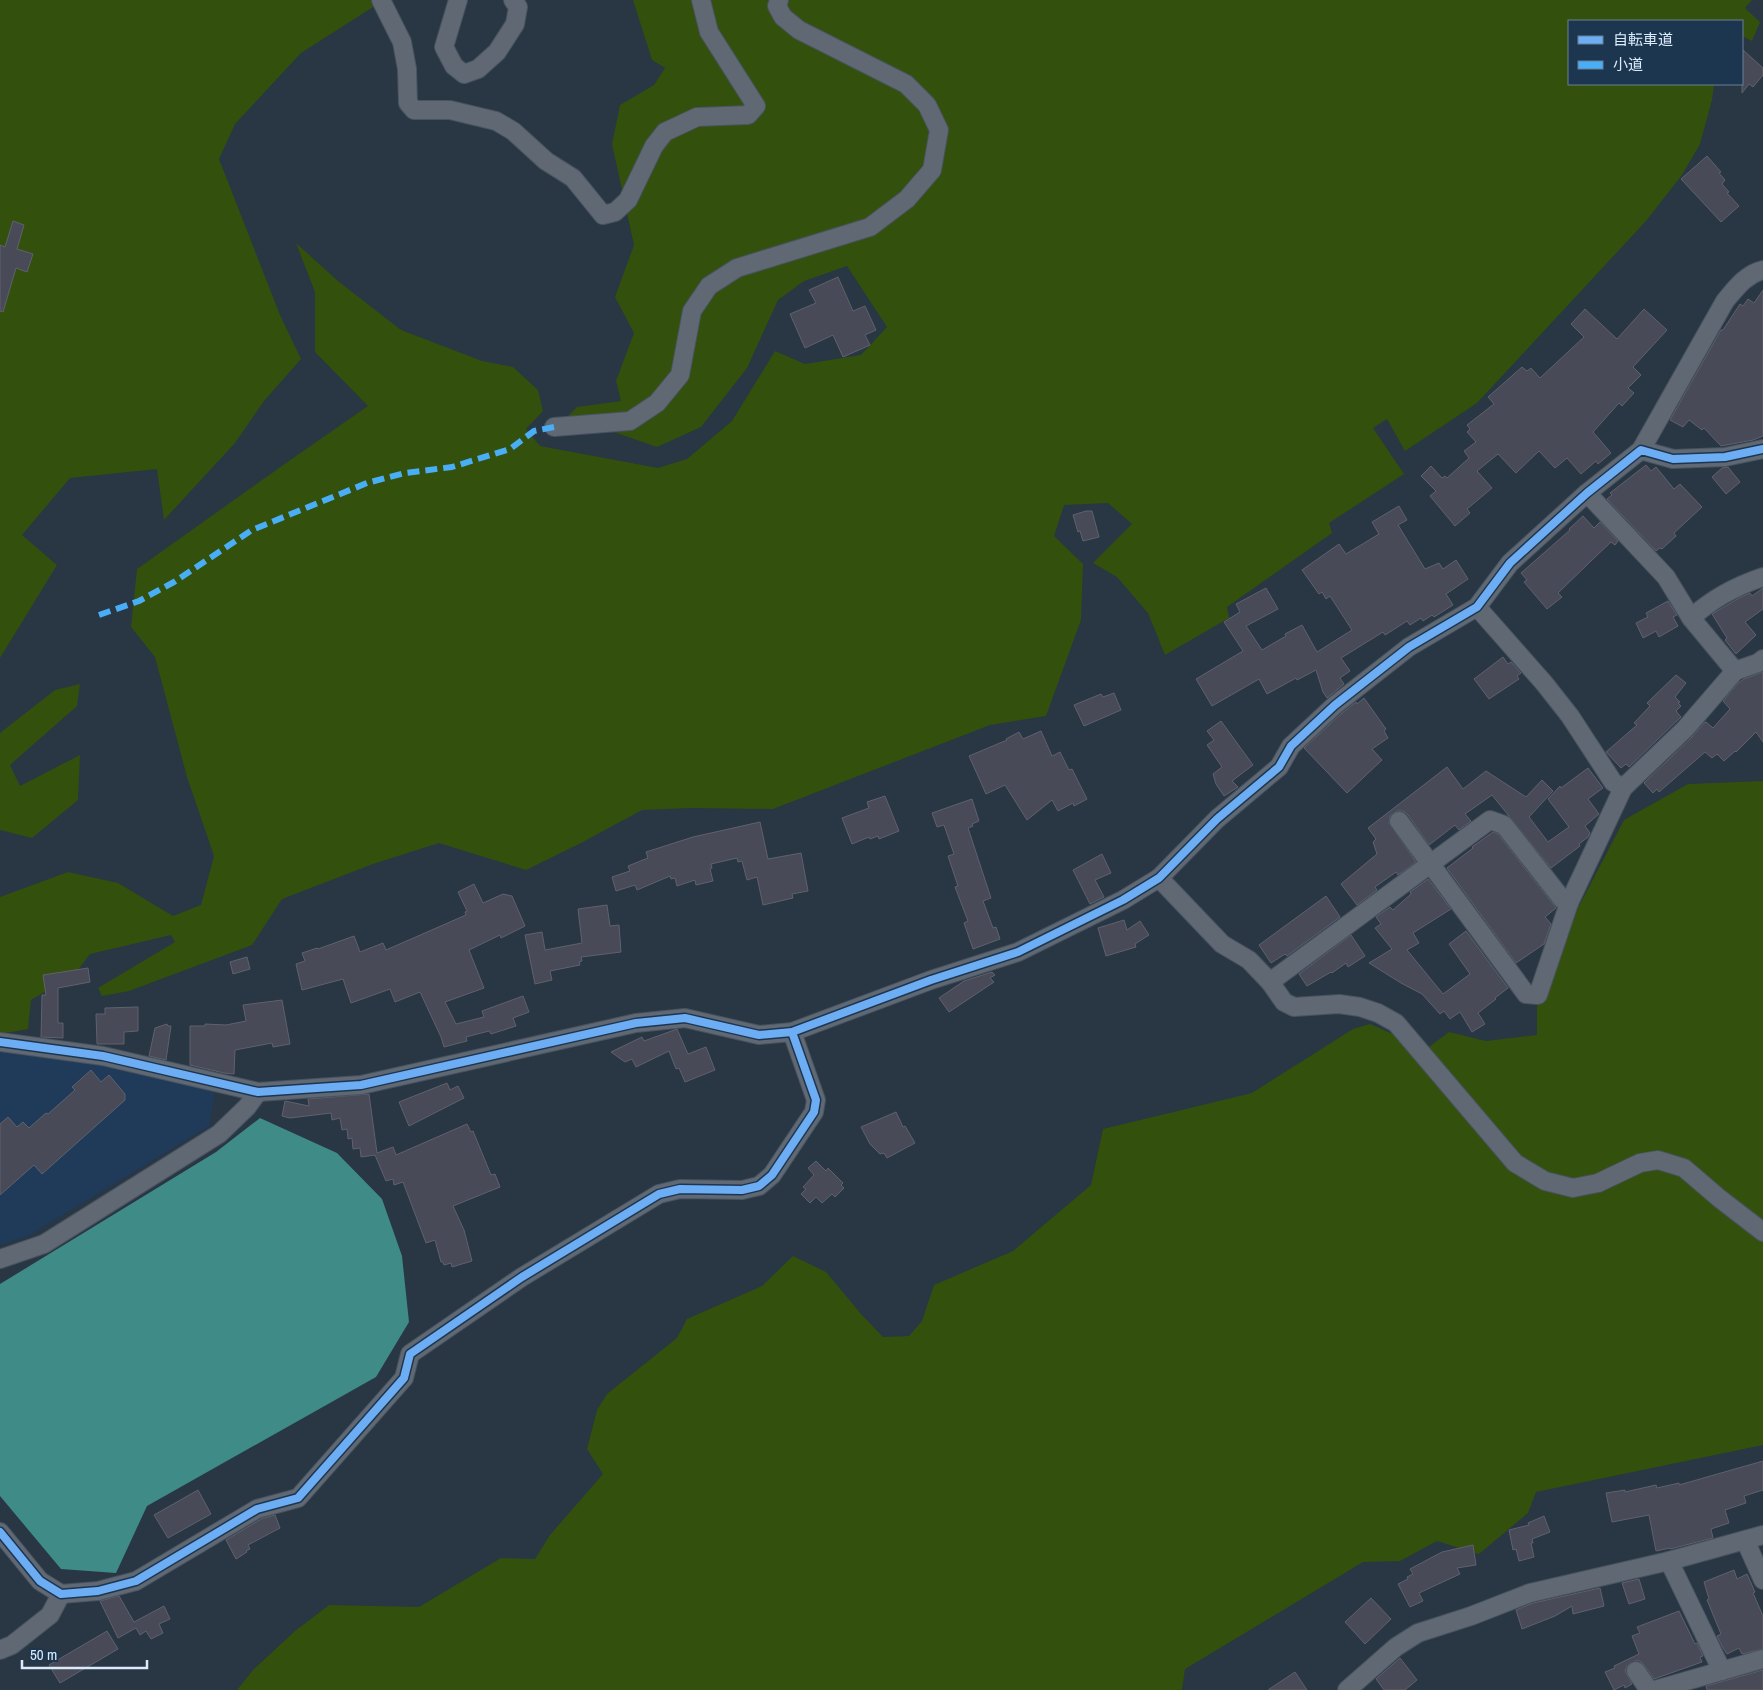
<svg xmlns="http://www.w3.org/2000/svg" width="1763" height="1690" font-family="'Archivo Narrow','Noto Sans JP',sans-serif">
<rect width="100%" height="100%" fill="#293644"/>
<polygon fill="#1f3b59" points="0,1046 84,1058 215,1090 209,1126 30,1235 0,1245"/>
<g fill="#33500c">
<polygon points="0,0 384,0 301,53 235,124 219,159 280,315 301,359 264,401 235,443 164,520 157,469 70,478 22,535 57,565 0,658"/>
<polygon points="633,0 1752,0 1745,8 1760,22 1752,41 1742,36 1742,21 1569,21 1569,84 1714,84 1712,100 1700,144 1682,175 1646,221 1477,403 1405,451 1387,419 1373,428 1404,474 1329,523 1332,533 1227,607 1229,618 1165,655 1148,613 1117,577 1093,563 1132,524 1108,503 1064,505 1054,536 1083,564 1081,620 1046,716 990,725 773,809 691,808 642,810 583,842 526,870 439,843 373,864 282,899 252,945 129,991 102,996 98,988 175,942 171,935 90,954 75,974 31,1000 28,1029 0,1034 0,897 68,872 118,883 173,916 201,905 214,856 187,777 155,657 131,627 137,569 286,463 368,406 315,352 315,292 296,243 338,281 401,330 482,361 513,367 538,390 543,411 526,429 540,446 658,468 687,459 732,421 775,351 805,364 861,355 887,327 847,266 804,281 778,300 747,368 701,427 657,447 568,416 577,407 621,401 616,381 634,333 615,297 634,245 612,144 620,105 654,85 665,68 652,60"/>
<polygon points="80,684 77,706 10,765 20,786 80,755 78,800 32,838 0,830 0,733 55,690"/>
<polygon points="1763,781 1763,1227 1658,1156 1574,1185 1518,1160 1426,1049 1449,1032 1486,1041 1537,1035 1537,1007 1578,908 1624,820 1688,784"/>
<polygon points="1370,1024 1395,1035 1514,1166 1564,1194 1646,1168 1680,1173 1763,1237 1763,1445 1536,1492 1528,1513 1479,1554 1437,1541 1400,1561 1363,1562 1185,1669 1182,1690 237,1690 253,1670 295,1631 329,1605 419,1607 501,1558 535,1559 550,1535 603,1474 587,1449 597,1410 607,1394 677,1338 687,1319 762,1286 793,1256 826,1272 861,1314 883,1337 909,1336 922,1321 934,1285 1013,1251 1091,1185 1103,1129 1252,1093 1353,1029"/>
</g>
<polygon fill="#3f8b87" points="260,1118 337,1153 382,1199 402,1256 409,1322 376,1377 147,1506 116,1573 61,1569 0,1496 0,1284 216,1152"/>
<g fill="#484a58" stroke="#5f616e">
<polygon points="1742,49 1763,68 1763,75 1753,87 1749,84 1742,93"/>
<polygon points="1707,156 1721,172 1719,173 1725,180 1722,184 1729,192 1727,193 1739,206 1721,222 1681,179"/>
<polygon points="13,221 24,225 17,249 33,254 27,272 16,268 3,312 0,311 0,245 5,247"/>
<polygon points="838,277 853,311 865,306 876,330 865,335 870,345 843,357 833,335 805,348 790,314 816,303 809,290"/>
<polygon points="1763,290 1763,436 1753,440 1721,446 1704,428 1702,430 1689,420 1683,427 1670,420 1721,330 1723,330 1740,304 1743,306 1748,299 1754,303"/>
<polygon points="1585,309 1617,339 1644,309 1667,330 1633,367 1641,375 1628,388 1634,393 1622,406 1619,403 1593,432 1611,453 1598,464 1596,461 1581,474 1567,458 1555,468 1539,451 1516,473 1498,454 1477,471 1492,488 1467,509 1470,513 1455,526 1430,496 1436,491 1421,476 1431,466 1442,478 1445,476 1447,478 1469,458 1464,451 1476,442 1467,432 1470,429 1467,425 1494,404 1488,397 1522,367 1527,371 1531,368 1540,378 1584,337 1571,324"/>
<polygon points="1646,465 1651,471 1656,467 1674,489 1680,484 1702,507 1674,533 1676,536 1662,549 1660,548 1656,551 1607,499 1612,495 1610,493"/>
<polygon points="1728,467 1740,482 1726,494 1712,477 1722,468"/>
<polygon points="1399,506 1407,520 1398,525 1425,569 1439,563 1443,569 1456,560 1468,579 1446,594 1453,605 1434,617 1432,615 1423,621 1421,618 1410,625 1407,621 1385,635 1383,632 1341,658 1350,671 1340,678 1344,684 1327,698 1323,692 1316,670 1297,680 1296,678 1267,694 1259,679 1212,706 1196,679 1243,651 1224,622 1240,612 1236,604 1266,588 1278,609 1246,626 1262,650 1286,636 1285,634 1302,625 1317,652 1352,630 1330,596 1326,599 1322,592 1319,594 1302,570 1339,544 1346,554 1379,534 1372,522"/>
<polygon points="1086,511 1092,511 1099,537 1083,541 1080,531 1078,532 1073,515"/>
<polygon points="1583,516 1594,528 1600,522 1618,541 1615,545 1611,542 1591,561 1558,593 1562,597 1547,609 1524,582 1527,580 1521,573 1570,530 1569,529"/>
<polygon points="1763,588 1763,609 1745,622 1756,635 1736,654 1725,640 1727,638 1712,614 1739,598 1750,593 1752,596"/>
<polygon points="1668,601 1677,615 1673,617 1678,626 1659,637 1656,631 1643,638 1636,623 1648,617 1646,613"/>
<polygon points="1503,657 1508,664 1511,662 1521,673 1517,676 1519,679 1489,699 1474,679"/>
<polygon points="1763,672 1763,742 1756,732 1736,752 1735,751 1724,761 1717,754 1712,758 1705,752 1659,792 1657,789 1653,793 1644,783 1692,737 1704,723 1706,722 1713,728 1730,709 1723,701 1738,683 1744,679"/>
<polygon points="1676,675 1686,683 1675,697 1680,702 1678,703 1681,706 1676,711 1681,717 1629,767 1626,764 1621,768 1606,752 1637,725 1634,723 1650,706 1647,703"/>
<polygon points="1114,693 1121,710 1084,726 1074,705 1101,694 1103,697"/>
<polygon points="1364,698 1386,729 1384,731 1388,738 1372,749 1382,760 1347,793 1304,748 1342,713 1356,702 1357,704"/>
<polygon points="1221,721 1253,765 1232,781 1238,787 1224,796 1216,784 1213,774 1222,767 1207,745 1214,740 1207,731"/>
<polygon points="1041,731 1052,756 1060,752 1069,770 1072,769 1087,799 1074,806 1073,803 1058,811 1052,800 1027,820 1005,785 986,794 969,756 1007,740 1006,739 1019,732 1023,739"/>
<polygon points="1447,767 1463,789 1486,771 1526,797 1542,780 1553,791 1529,817 1548,842 1569,827 1548,799 1560,786 1561,788 1588,768 1603,788 1588,799 1599,814 1585,826 1590,833 1588,837 1579,844 1580,846 1551,868 1492,795 1465,814 1471,821 1459,830 1455,825 1429,845 1408,815 1403,811 1397,811 1390,816 1389,823 1416,862 1398,875 1396,872 1375,887 1377,890 1357,905 1341,884 1377,854 1373,842 1376,839 1368,828"/>
<polygon points="885,796 899,831 879,839 878,836 870,839 869,837 852,844 842,818 869,808 867,802"/>
<polygon points="972,799 979,821 972,824 973,826 968,828 991,898 983,901 993,928 996,927 1000,939 973,949 964,923 968,921 955,887 958,886 948,856 954,854 944,825 937,827 932,813"/>
<polygon points="760,822 768,859 801,853 808,891 792,894 793,898 763,905 757,877 747,880 742,861 738,862 737,858 711,864 712,868 710,869 713,881 696,885 695,880 677,886 675,878 671,879 670,876 637,890 635,885 616,891 612,877 630,871 628,866 648,858 646,852 693,837"/>
<polygon points="1493,832 1498,834 1556,908 1545,917 1551,924 1544,944 1516,963 1447,868 1473,848 1472,847"/>
<polygon points="1102,854 1111,873 1095,880 1104,897 1090,904 1073,870"/>
<polygon points="1428,879 1451,909 1413,933 1419,943 1407,950 1443,994 1470,974 1449,944 1466,931 1508,988 1495,998 1496,999 1478,1013 1485,1024 1472,1032 1460,1012 1450,1019 1444,1011 1440,1014 1422,994 1401,983 1369,963 1392,949 1375,928 1381,924 1376,917 1390,907 1393,910 1411,894 1410,892"/>
<polygon points="474,884 483,903 503,894 512,896 525,926 501,938 500,935 469,950 484,988 445,1002 456,1024 484,1017 482,1011 523,996 529,1012 513,1018 516,1026 491,1034 489,1031 466,1037 467,1041 444,1047 441,1037 420,992 395,1002 390,989 351,1003 343,979 302,990 296,964 305,961 302,953 317,948 318,949 354,936 360,952 383,943 386,950 466,915 465,912 467,911 458,892"/>
<polygon points="1326,896 1340,917 1287,956 1285,954 1271,963 1259,945"/>
<polygon points="607,905 610,926 619,925 621,952 581,957 582,961 579,962 580,965 550,971 552,980 535,984 525,935 542,932 545,950 582,943 578,909"/>
<polygon points="1124,920 1127,930 1140,921 1149,935 1135,944 1136,947 1106,956 1098,928"/>
<polygon points="1351,935 1365,956 1348,967 1346,963 1332,973 1331,972 1307,986 1299,974"/>
<polygon points="247,957 250,969 233,974 230,962"/>
<polygon points="88,968 90,982 58,988 58,1023 63,1023 63,1038 41,1037 42,995 46,995 43,975"/>
<polygon points="992,972 995,975 990,978 994,982 949,1012 939,998 964,981"/>
<polygon points="282,1000 290,1044 273,1047 272,1043 235,1050 234,1074 224,1073 190,1065 190,1026 205,1026 205,1024 226,1025 246,1021 243,1005"/>
<polygon points="138,1007 138,1031 124,1032 124,1044 97,1044 96,1014 105,1014 105,1008"/>
<polygon points="167,1024 168,1026 171,1026 166,1060 149,1056 155,1028"/>
<polygon points="677,1029 688,1054 706,1047 715,1070 685,1082 679,1068 676,1069 669,1051 636,1067 632,1059 625,1062 611,1052 642,1037 644,1041"/>
<polygon points="91,1070 101,1082 109,1075 125,1094 125,1100 42,1174 34,1165 0,1195 0,1124 8,1117 17,1127 23,1122 29,1128 46,1113 48,1114 75,1090 72,1087"/>
<polygon points="447,1083 450,1090 458,1086 464,1098 409,1126 399,1102"/>
<polygon points="369,1094 377,1153 393,1147 396,1155 467,1124 471,1132 473,1131 491,1175 495,1174 500,1187 453,1206 464,1230 472,1261 452,1267 451,1263 444,1265 443,1262 441,1262 435,1240 426,1243 403,1182 394,1185 393,1179 386,1181 375,1155 361,1157 360,1148 353,1149 352,1138 348,1139 347,1129 342,1130 340,1118 332,1120 331,1113 290,1118 282,1116 285,1101 309,1106 308,1099"/>
<polygon points="896,1112 903,1127 905,1126 915,1143 887,1158 884,1153 880,1154 870,1144 861,1127"/>
<polygon points="816,1161 826,1171 828,1168 843,1183 841,1185 844,1188 835,1197 832,1194 822,1203 816,1197 810,1203 801,1194 806,1189 803,1187 814,1175 808,1168"/>
<polygon points="1763,1461 1763,1490 1744,1496 1746,1503 1725,1510 1729,1523 1711,1529 1713,1538 1670,1549 1670,1548 1656,1551 1649,1515 1612,1522 1606,1493 1625,1490 1625,1492 1656,1485 1657,1488 1679,1483 1679,1485"/>
<polygon points="198,1490 211,1514 168,1538 154,1515"/>
<polygon points="275,1515 280,1528 248,1545 250,1549 246,1551 247,1552 236,1559 226,1540 261,1519"/>
<polygon points="1544,1516 1550,1532 1532,1539 1533,1543 1531,1543 1534,1557 1519,1561 1516,1549 1513,1550 1509,1530 1529,1525 1528,1523"/>
<polygon points="1473,1545 1476,1565 1457,1568 1460,1574 1419,1593 1423,1601 1410,1607 1398,1584 1408,1579 1407,1577 1413,1574 1410,1569 1442,1552"/>
<polygon points="1734,1570 1737,1579 1747,1574 1755,1592 1753,1593 1763,1616 1763,1649 1742,1654 1739,1648 1727,1654 1723,1648 1717,1636 1721,1634 1707,1600 1709,1599 1704,1582"/>
<polygon points="1639,1579 1645,1599 1629,1604 1622,1583"/>
<polygon points="1600,1588 1604,1606 1573,1614 1572,1606 1555,1616 1522,1629 1516,1610 1533,1603"/>
<polygon points="119,1596 134,1622 164,1606 170,1619 159,1624 163,1633 151,1639 146,1631 140,1635 136,1628 118,1638 100,1601"/>
<polygon points="1371,1598 1391,1619 1365,1644 1345,1622"/>
<polygon points="1679,1611 1695,1644 1697,1643 1703,1656 1700,1657 1702,1662 1654,1679 1644,1665 1640,1661 1635,1661 1627,1666 1625,1671 1632,1684 1625,1688 1624,1685 1614,1690 1605,1672 1615,1668 1614,1666 1639,1654 1632,1636 1640,1633 1637,1627"/>
<polygon points="107,1631 118,1649 60,1683 49,1665"/>
<polygon points="1400,1658 1417,1680 1405,1690 1384,1690 1376,1679"/>
<polygon points="1763,1670 1763,1690 1707,1690 1706,1686"/>
<polygon points="1295,1672 1307,1690 1268,1690"/>
</g>
<g fill="none" stroke-linecap="round" stroke-linejoin="round">
<g stroke="#47535f" stroke-width="20">
<g id="street">
<polyline points="381,0 402,42 407,69 408,103 414,110 450,110 496,121 513,131 546,161 573,178 603,215 615,212 628,200 654,146 665,132 697,117 748,115 756,106 709,32 701,0"/>
<polyline points="458,0 444,47 454,66 464,74 478,69 497,52 515,24 518,7 513,0"/>
<polyline points="554,427 630,421 657,403 680,375 692,311 709,286 737,268 870,227 907,199 932,170 939,130 927,105 906,84 799,30 783,17 777,6 779,0"/>
<path d="M1641,450l84,-149c11,-13 21,-27 38,-31"/>
<polyline points="1587,493 1666,577 1691,618 1735,671"/>
<polyline points="1477,607 1544,683 1570,716 1613,782 1623,788"/>
<path d="M1691,618c22,-20 45,-32 72,-41"/>
<polyline points="1399,821 1526,994 1538,995 1569,903 1623,788 1685,729 1735,671 1758,663 1763,659"/>
<polyline points="1159,878 1222,944 1249,960 1270,982 1284,1002 1294,1007 1339,1004 1360,1007 1378,1013 1396,1023 1515,1163 1545,1181 1573,1188 1598,1183 1640,1163 1658,1160 1684,1168 1719,1198 1763,1232"/>
<polyline points="1270,982 1490,820 1504,825 1562,899 1569,903"/>
<polyline points="0,1042 103,1056 258,1092 361,1085 636,1023 685,1018 759,1035 792,1032 931,980 1018,952 1123,900 1159,878 1217,819 1279,767 1291,746 1335,705 1409,647 1477,607 1510,563 1587,493 1641,450 1673,459 1725,457 1763,449"/>
<polyline points="0,1259 44,1244 219,1134 247,1107 258,1092"/>
<polyline points="0,1532 40,1581 61,1594 98,1591 136,1581 257,1509 298,1498 404,1378 410,1354 522,1277 659,1194 680,1189 742,1190 759,1186 772,1175 814,1112 816,1100 792,1032"/>
<polyline points="1745,1540 1763,1580"/>
<polyline points="1669,1561 1722,1671"/>
<polyline points="0,1650 12,1645 50,1615 61,1594"/>
<polyline points="1636,1671 1649,1690"/>
<polyline points="1347,1690 1396,1647 1418,1633 1471,1616 1530,1593 1669,1561 1763,1535"/>
<polyline points="1655,1690 1763,1659"/>
</g>
</g>
<use href="#street" stroke="#5f6873" stroke-width="18"/>
<polyline stroke="#49aef6" stroke-width="6" stroke-dasharray="12 6" stroke-linecap="butt" points="99,615 139,601 174,582 252,530 367,483 405,473 452,467 510,449 534,431 554,427"/>
<g stroke="#1d3650" stroke-width="11">
<g id="cycleway">
<polyline points="0,1042 103,1056 258,1092 361,1085 636,1023 685,1018 759,1035 792,1032 931,980 1018,952 1123,900 1159,878 1217,819 1279,767 1291,746 1335,705 1409,647 1477,607 1510,563 1587,493 1641,450 1673,459 1725,457 1763,449"/>
<polyline points="0,1532 40,1581 61,1594 98,1591 136,1581 257,1509 298,1498 404,1378 410,1354 522,1277 659,1194 680,1189 742,1190 759,1186 772,1175 814,1112 816,1100 792,1032"/>
</g>
</g>
<use href="#cycleway" stroke="#6dadf4" stroke-width="8"/>
</g>
<rect x="1568" y="20" width="175" height="65" fill="#1d3650" stroke="#697e95"/>
<rect x="1578" y="36" width="25" height="8" fill="#6dadf4" stroke="#697e95"/>
<text x="1613" y="45" font-size="15" fill="#dcebfc">自転車道</text>
<rect x="1578" y="61" width="25" height="8" fill="#49aef6" stroke="#697e95"/>
<text x="1613" y="70" font-size="15" fill="#dcebfc">小道</text>
<path d="M22 1660v8h125v-8" fill="none" stroke="#dcebfc" stroke-width="2.5"/>
<text x="30" y="1660" font-size="15" fill="#dcebfc" stroke="#1d3650" stroke-width="4" paint-order="stroke">50 m</text>
</svg>
